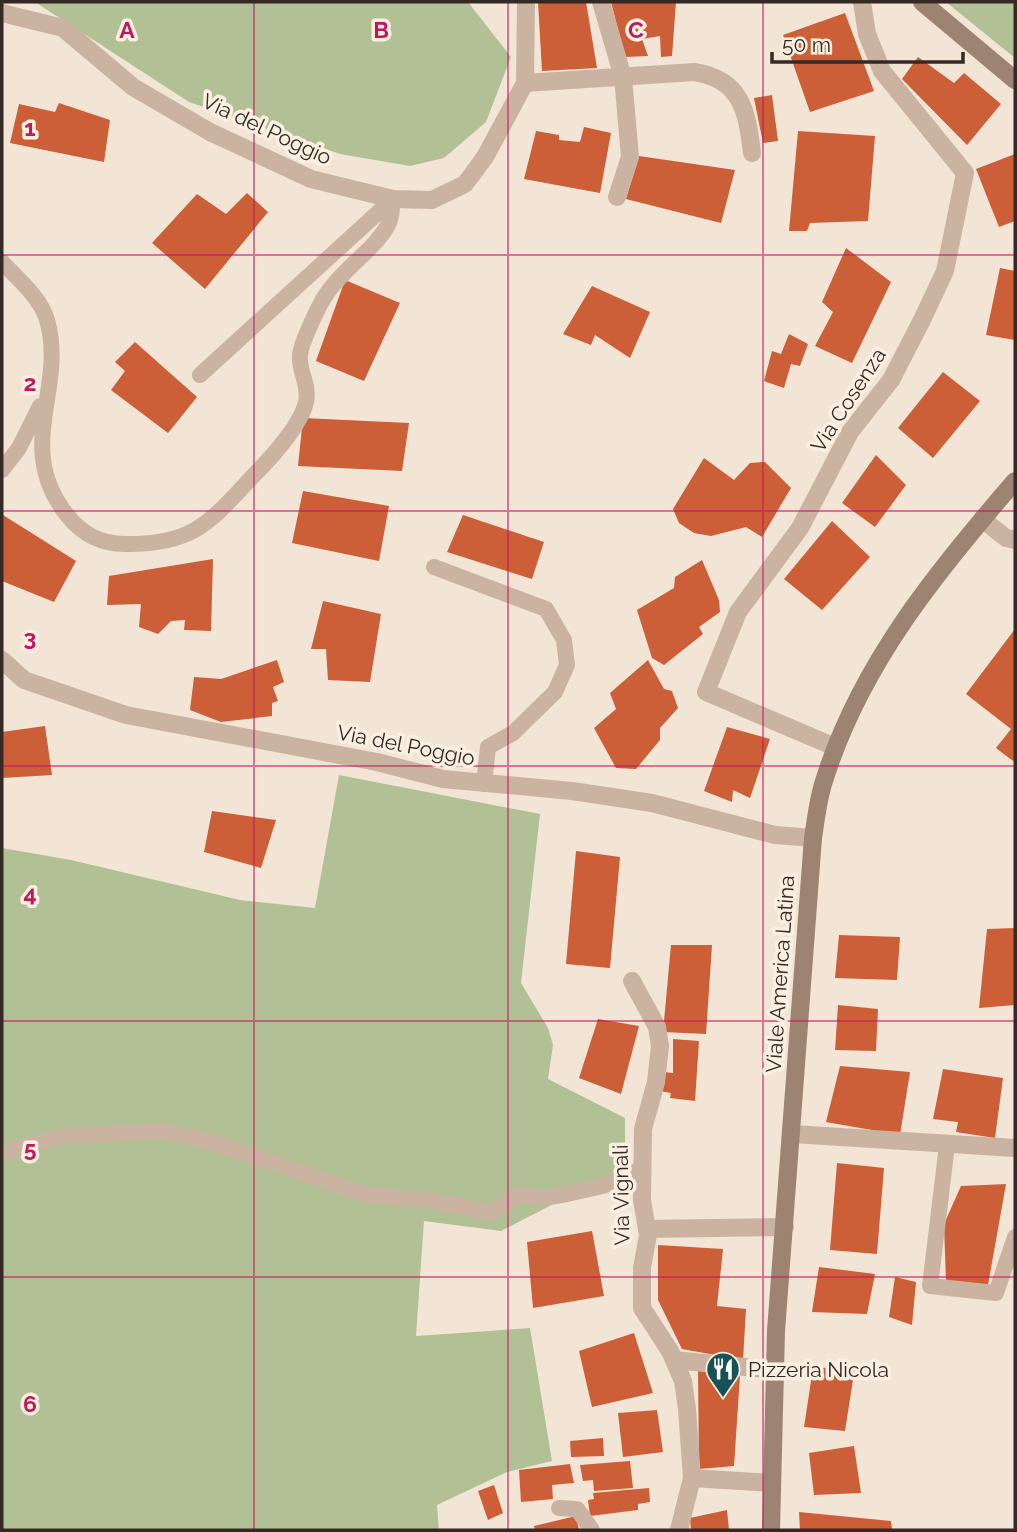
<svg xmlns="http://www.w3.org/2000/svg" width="1017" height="1532" font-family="Raleway,sans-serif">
<rect width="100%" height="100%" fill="#f2e5d5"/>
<g fill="#b2c195">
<polygon points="35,2 468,2 511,57 486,122 444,158 410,166 340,154 189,102"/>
<polygon points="946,2 1015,2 1015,58"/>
<polygon points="339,775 540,814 521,983 548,1028 553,1045 548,1079 625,1118 625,1167 501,1231 424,1221 416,1336 530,1328 552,1461 507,1472 437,1505 439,1530 2,1530 2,848 71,860 240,900 315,908"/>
</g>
<g fill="#cc5e38">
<polygon points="538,2 586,2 597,68 542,71"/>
<polygon points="611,2 676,2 672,56 661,57 660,36 642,39 648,56 625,57"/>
<polygon points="845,13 874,91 810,112 783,35"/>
<polygon points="918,57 954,83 964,73 1001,104 967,145 902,79"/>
<polygon points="772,95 778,141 763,143 754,98"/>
<polygon points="59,103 110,120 104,162 10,143 19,104 55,112"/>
<polygon points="584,127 611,133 600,193 524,179 536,131 559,135 559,140 580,142"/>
<polygon points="798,131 875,136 868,221 810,223 807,231 789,231"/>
<polygon points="1015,154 1015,221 999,227 976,169"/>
<polygon points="639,156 735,170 721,223 626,199"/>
<polygon points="247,193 268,212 205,289 152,243 197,194 226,214"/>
<polygon points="846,248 891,282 852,363 815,346 833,312 822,302"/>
<polygon points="1000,268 1015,271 1015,340 986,335"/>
<polygon points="345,280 400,303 364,381 316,361"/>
<polygon points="592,286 650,312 630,358 595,335 591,345 563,334"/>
<polygon points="789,334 808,344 800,366 791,364 784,388 764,381 772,351 781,354"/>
<polygon points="135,342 197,397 168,433 111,390 125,371 115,362"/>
<polygon points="943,372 980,401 933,458 898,428"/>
<polygon points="303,418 409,423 402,471 298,466"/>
<polygon points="876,455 906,485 875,527 842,503"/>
<polygon points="704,458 734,480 750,463 765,462 791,488 762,537 746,527 711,536 694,533 679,523 673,509"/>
<polygon points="303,491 389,506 379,561 292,543"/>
<polygon points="3,515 76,561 54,602 2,581"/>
<polygon points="463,515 544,542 532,579 447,552"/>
<polygon points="832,521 870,557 822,610 784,579"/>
<polygon points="213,559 211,631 184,630 185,620 171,621 158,634 139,627 141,604 107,605 109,576"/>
<polygon points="702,560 719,600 720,612 699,627 703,634 664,665 652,658 637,610 674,588 675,577"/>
<polygon points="323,601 381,614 370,682 328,680 326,649 311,649"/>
<polygon points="1015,629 1015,758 1013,761 996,748 1011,729 966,694"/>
<polygon points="277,660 284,682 273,687 278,701 272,703 272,716 221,722 190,710 194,677 221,679"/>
<polygon points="648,660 664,689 672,691 678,708 660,728 660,740 636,769 616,768 594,728 616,709 610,693"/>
<polygon points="45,726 52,775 2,778 2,732"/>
<polygon points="727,727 770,739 750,798 733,790 732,802 704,791"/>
<polygon points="212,811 276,820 261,868 204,852"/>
<polygon points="576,851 620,857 610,968 566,964"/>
<polygon points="1015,928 1015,1005 979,1008 987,929"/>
<polygon points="839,935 900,937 897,980 835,978"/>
<polygon points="671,945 712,945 706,1034 663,1032"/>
<polygon points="838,1005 878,1009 876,1051 835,1050"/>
<polygon points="598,1019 639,1026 621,1094 579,1078"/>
<polygon points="673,1039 699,1041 695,1101 670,1098 671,1093 660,1091 664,1072 673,1073"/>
<polygon points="840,1066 910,1072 900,1135 826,1122"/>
<polygon points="943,1069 1003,1078 995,1138 956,1132 958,1122 933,1119"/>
<polygon points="837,1163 884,1168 877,1254 830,1250"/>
<polygon points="1006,1184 988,1285 946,1282 944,1224 961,1186"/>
<polygon points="592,1231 604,1296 533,1308 527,1242"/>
<polygon points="658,1245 723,1249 717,1306 746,1309 743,1360 682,1349 658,1300"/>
<polygon points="819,1267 875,1274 867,1314 812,1312"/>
<polygon points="895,1277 916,1282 912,1325 889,1317"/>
<polygon points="634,1333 653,1393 592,1407 579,1351"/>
<polygon points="855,1367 845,1431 804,1427 813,1368"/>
<polygon points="698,1369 740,1376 734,1466 699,1469"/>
<polygon points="657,1410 663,1452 623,1457 618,1413"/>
<polygon points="603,1438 604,1456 571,1457 570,1441"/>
<polygon points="854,1446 861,1493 814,1495 809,1453"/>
<polygon points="630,1461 633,1488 594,1491 593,1480 583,1481 580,1465"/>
<polygon points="570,1464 574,1483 552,1485 553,1499 521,1502 519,1470"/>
<polygon points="494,1485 503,1513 488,1520 478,1491"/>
<polygon points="649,1488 650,1502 638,1504 638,1510 590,1516 588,1500 594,1499 593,1493"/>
<polygon points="727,1510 729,1530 691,1530 690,1518"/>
<polygon points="799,1512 891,1521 892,1530 800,1530"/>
<polygon points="576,1516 579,1530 535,1530 534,1526"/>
</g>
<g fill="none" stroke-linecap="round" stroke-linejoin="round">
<g stroke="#cab4a1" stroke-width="16">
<path d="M2,262c16,17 38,35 45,58 20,69 -34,127 20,195 15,19 33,29 58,29 69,1 85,-22 129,-69 17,-17 47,-50 52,-73 4,-17 -8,-32 -6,-47 1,-12 20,-53 28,-63 16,-24 46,-42 60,-67 4,-7 4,-18 5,-26"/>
<polyline points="200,375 393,199"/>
<polyline points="2,470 19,448 40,406"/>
<polyline points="434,567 546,609 564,640 567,665 555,692 513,733 488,747 484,784"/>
<polyline points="947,1145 930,1286 996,1293 1015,1237"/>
<polyline points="2,1154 55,1137 162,1131 216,1143 363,1194 435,1201 490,1213 519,1195 544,1198 567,1194 603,1186 641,1169"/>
<polyline points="559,1508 577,1509 592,1530"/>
</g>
<g stroke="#cab4a1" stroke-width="18">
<polyline points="601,2 623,77 630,157 617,197"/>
<polyline points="2,13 63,28 133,87 210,132 311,179 393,199 432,200 465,184 485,157 525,83 526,2"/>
<path d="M525,83l169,-11c47,7 53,38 58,81"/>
<polyline points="982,519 1006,538 1015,540"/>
<polyline points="2,660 24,680 126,715 377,762 443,779 572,791 652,803 775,835 813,838"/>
<polyline points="835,747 706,692 738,612 800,528 850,432 891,380 922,320 945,271 965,173 882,71 867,34 862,2"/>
<polyline points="632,981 657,1027 660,1046 656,1082 643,1129 642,1200 648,1235 642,1268 642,1308 670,1351 683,1381 687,1409 692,1478 679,1530"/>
<polyline points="793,1134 1015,1148"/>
<polyline points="647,1229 785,1227"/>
<polyline points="674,1360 775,1370"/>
<polyline points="692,1478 771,1483"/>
</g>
<g stroke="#9d8372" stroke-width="18">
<polyline points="922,2 1015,80"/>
<path d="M771,1530l5,-199 37,-493c3,-19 5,-39 11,-57 36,-116 113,-210 191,-300"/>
</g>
</g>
<path fill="none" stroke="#c2185b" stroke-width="2" stroke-opacity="0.55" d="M254,2v1528M508,2v1528M763,2v1528M2,255h1013M2,511h1013M2,766h1013M2,1021h1013M2,1277h1013"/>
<defs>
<g id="restaurant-pin" transform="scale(1.75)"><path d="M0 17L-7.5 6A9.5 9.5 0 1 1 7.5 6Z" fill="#185257" stroke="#faefe1"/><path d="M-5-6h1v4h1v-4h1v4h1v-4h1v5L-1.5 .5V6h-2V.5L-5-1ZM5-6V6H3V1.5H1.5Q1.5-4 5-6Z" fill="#fff"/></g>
</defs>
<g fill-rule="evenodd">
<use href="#restaurant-pin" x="723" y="1369"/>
</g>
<g text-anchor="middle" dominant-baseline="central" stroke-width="7" stroke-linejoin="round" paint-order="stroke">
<g font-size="21" fill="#342924" stroke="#faefe1">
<text transform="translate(267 129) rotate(25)">Via del Poggio</text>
<text transform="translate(848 400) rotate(-57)">Via Cosenza</text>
<text transform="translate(406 745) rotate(11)">Via del Poggio</text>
<text transform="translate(780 974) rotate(-86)">Viale America Latina</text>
<text transform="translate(621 1195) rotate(-91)">Via Vignali</text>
</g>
<g font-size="21" fill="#342924" stroke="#faefe1" text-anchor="start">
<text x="748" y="1369">Pizzeria Nicola</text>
</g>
</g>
<g font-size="23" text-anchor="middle" font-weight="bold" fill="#c2185b" stroke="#faefe1" stroke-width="7" stroke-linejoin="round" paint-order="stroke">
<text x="127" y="38">A</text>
<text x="381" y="38">B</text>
<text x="636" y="38">C</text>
<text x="30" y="136">1</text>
<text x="30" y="391">2</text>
<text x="30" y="646">3</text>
<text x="30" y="902">4</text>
<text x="30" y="1157">5</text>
<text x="30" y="1412">6</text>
</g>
<rect width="1017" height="1532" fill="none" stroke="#342924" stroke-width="7"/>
<path d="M772 52v10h191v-10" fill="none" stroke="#342924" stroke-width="3.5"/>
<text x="782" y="52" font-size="21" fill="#342924" stroke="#faefe1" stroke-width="5" paint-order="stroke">50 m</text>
</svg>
